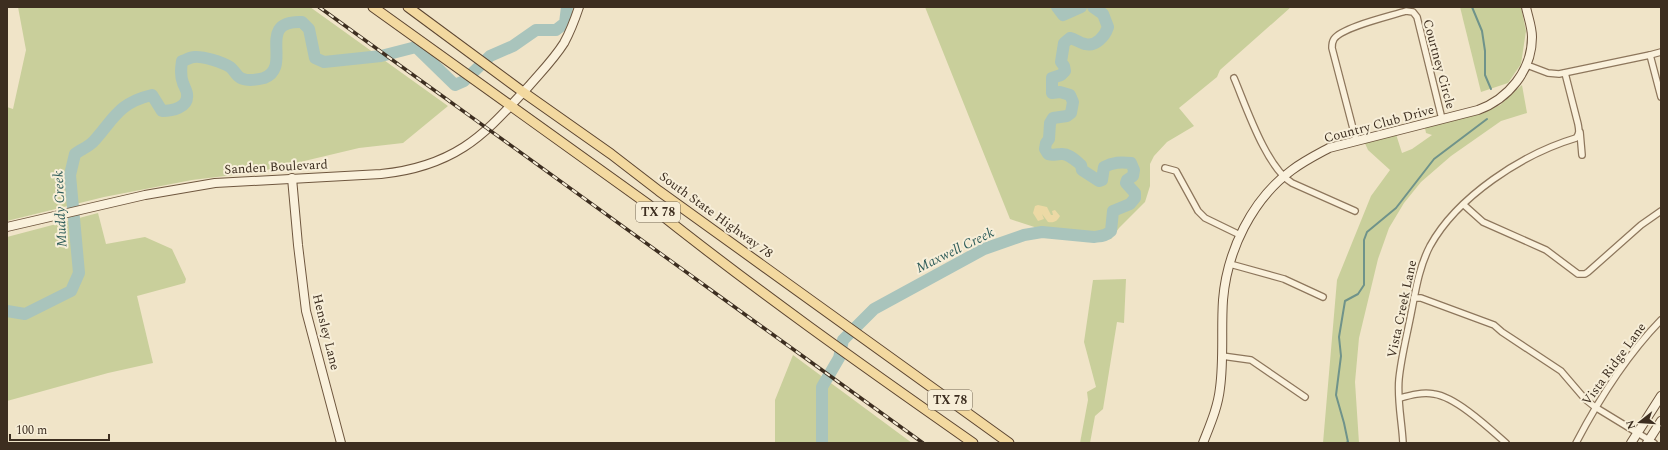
<svg xmlns="http://www.w3.org/2000/svg" width="1668" height="450" font-family="Spectral,serif">
<rect width="100%" height="100%" fill="#f0e4c8"/>
<g fill="#c9cf9b">
<polygon points="18,7 310,7 448,106 403,143 359,148 258,172 192,180 104,197 7,221 7,107 13,109 26,50"/>
<polygon points="925,7 1291,7 1220,70 1217,77 1179,108 1194,126 1167,142 1154,156 1150,164 1150,186 1145,202 1119,228 1111,239 1074,240 1010,219"/>
<polygon points="1460,7 1521,7 1526,31 1521,64 1508,83 1481,92"/>
<polygon points="1522,85 1527,113 1501,121 1451,156 1421,182 1404,203 1389,228 1378,259 1359,338 1355,382 1359,443 1323,443 1337,280 1371,196 1390,170 1368,150 1363,139 1395,131 1402,153 1412,149 1432,135 1426,133 1425,128 1447,121 1481,114 1500,105"/>
<polygon points="98,213 106,244 145,237 172,249 186,279 185,283 137,296 153,363 108,373 7,401 7,237"/>
<polygon points="1126,279 1124,323 1117,322 1103,409 1095,416 1090,443 1080,443 1088,400 1087,392 1096,387 1084,342 1093,280"/>
<polygon points="793,355 912,443 775,443 775,400"/>
</g>
<path fill="#ecd9a5" d="M1038,205l9,2 4,8h2l-1,-4 3,-1 5,6c-3,5 -5,7 -12,6l-6,-8 2,5 -6,2 -5,-8 2,-7z"/>
<g fill="none" stroke-linecap="round" stroke-linejoin="round">
<g stroke="#6f938a" stroke-width="2">
<polyline points="1472,7 1482,31 1485,51 1485,75 1491,89"/>
<polyline points="1346,443 1348,442 1344,423 1336,395 1341,356 1339,337 1345,301 1358,294 1364,285 1364,240 1367,232 1396,208 1434,159 1487,119"/>
</g>
<g stroke="#a9c4bc" stroke-width="12">
<polyline points="1057,7 1063,15 1081,7"/>
<path d="M7,311l18,3 46,-23 8,-18 -9,-98 5,-21c5,-4 13,-7 18,-12 21,-23 25,-39 59,-47l10,16c9,0 27,-3 25,-17 0,-3 -3,-8 -4,-11 -3,-8 -2,-15 -1,-22 4,-1 8,-4 12,-4 9,-1 28,5 36,10 3,2 5,6 8,9 6,6 18,4 26,2 30,-11 -10,-58 38,-56l7,7 6,29 9,4 57,-6 35,-9 39,38 9,-4 26,-25 23,-10 23,-16h20l9,-7 2,-16"/>
<path d="M822,443v-56l17,-29 4,-18 31,-31 110,-60 40,-14 18,-3 52,5c7,-1 12,-1 17,-6l2,-20 17,-7 5,-6v-5l-9,-10 1,-3 6,-4 1,-6 -3,-7c-10,-1 -18,-1 -27,4l-2,13 -3,1 -17,-11 -1,-5c-6,-5 -13,-12 -20,-11 -6,0 -7,2 -13,0l-3,-5 1,-6 3,-4 1,-16 3,-5 14,-2 4,-3 2,-11 -3,-7 -10,-3 -8,1v-15l9,-3 4,-4 -1,-5 -3,-4 3,-19 6,-5c5,1 10,5 15,6 11,3 20,-8 23,-17l-5,-13 -10,-7"/>
</g>
<g stroke="#8d765c" stroke-width="8">
<g id="street">
<polyline points="1650,55 1661,97"/>
<polyline points="1527,65 1548,73 1559,74 1650,55 1661,52"/>
<path d="M1234,78c12,28 32,89 58,105l63,28"/>
<polyline points="1580,132 1582,155"/>
<path d="M1356,140l-24,-92c0,-3 0,-6 2,-9 8,-12 57,-23 72,-28l7,1 4,5 25,102"/>
<polyline points="1165,168 1176,171 1198,211 1205,218 1240,235"/>
<polyline points="1464,205 1483,222 1546,250 1578,274 1585,274 1588,272 1641,225 1661,211"/>
<polyline points="1230,264 1284,279 1323,297"/>
<polyline points="1414,298 1421,298 1494,325 1502,332 1561,371 1585,399 1595,407 1654,443"/>
<polyline points="1222,356 1251,360 1305,397"/>
<path d="M1400,398c11,-3 22,-6 34,-4 22,3 55,34 72,49"/>
<path d="M1403,443c-1,-21 -6,-43 -4,-64 2,-20 7,-40 11,-60 5,-24 8,-50 20,-73 27,-49 92,-92 146,-108 4,-5 3,-8 2,-14l-13,-51"/>
<path d="M1576,443c23,-44 50,-87 85,-123"/>
</g>
</g>
<g stroke="#6f573f" stroke-width="10">
<g id="secondary">
<polyline points="292,178 298,245 306,311 341,443"/>
<path d="M7,227l138,-32 70,-12 166,-9c30,-3 58,-11 83,-27 25,-16 45,-40 65,-61 12,-14 25,-27 35,-43 6,-11 11,-24 15,-36"/>
<path d="M1203,443c7,-18 15,-36 17,-55 4,-29 1,-59 3,-88 4,-49 29,-101 69,-130 12,-9 24,-15 37,-22l149,-38c30,-11 54,-39 54,-73 0,-10 -4,-20 -6,-30"/>
<polyline points="1631,443 1661,396"/>
<polyline points="1647,443 1661,421"/>
</g>
</g>
<g stroke="#5b4430" stroke-width="11">
<g id="primary">
<path d="M373,7l276,198c105,84 214,161 324,238"/>
<polyline points="408,7 523,92 611,154 659,191 1009,443"/>
</g>
</g>
<use href="#street" stroke="#faf1dc" stroke-width="5.5"/>
<use href="#secondary" stroke="#faf1dc" stroke-width="8"/>
<use href="#primary" stroke="#f3d9a0" stroke-width="9"/>
<g stroke="#3d2e20" stroke-width="3.5">
<polyline id="rail" points="319,7 923,443"/>
</g>
<use href="#rail" stroke="#f7eed8" stroke-width="2" stroke-dasharray="6" stroke-linecap="butt"/>
</g>
<g text-anchor="middle" dominant-baseline="central" stroke-width="4" stroke-linejoin="round" paint-order="stroke">
<g fill="#f7eed8" stroke="#756857" stroke-width="1">
<rect x="636" y="202" width="44" height="20" rx="3"/>
<rect x="928" y="390" width="44" height="20" rx="3"/>
</g>
<g font-size="12" font-weight="bold" fill="#3d2e20">
<text x="658" y="212">TX 78</text>
<text x="950" y="400">TX 78</text>
</g>
<g font-size="13" fill="#3d2e20" stroke="#f7eed8">
<text transform="translate(1439 64) rotate(75)">Courtney Circle</text>
<text transform="translate(1379 124) rotate(-15)">Country Club Drive</text>
<text transform="translate(276 167) rotate(-3)">Sanden Boulevard</text>
<text transform="translate(716 215) rotate(36)">South State Highway 78</text>
<text transform="translate(1402 309) rotate(-78)">Vista Creek Lane</text>
<text transform="translate(326 332) rotate(76)">Hensley Lane</text>
<text transform="translate(1614 364) rotate(-54)">Vista Ridge Lane</text>
</g>
<g font-size="14" font-style="italic" fill="#2f5d5a" stroke="#f7eed8">
<text transform="translate(60 209) rotate(-93)">Muddy Creek</text>
<text transform="translate(955 250) rotate(-26)">Maxwell Creek</text>
</g>
</g>
<rect width="1668" height="450" fill="none" stroke="#3d2e20" stroke-width="16"/>
<g transform="translate(1640 422) rotate(253)" stroke="#f7eed8" stroke-width="3" paint-order="stroke">
<path d="M0-3L7 15L0 10L-7 15Z" fill="#3d2e20"/>
<text y="-6" font-size="11" font-weight="bold" text-anchor="middle" fill="#3d2e20">N</text>
</g>
<path d="M10 434v6h99v-6" fill="none" stroke="#3d2e20" stroke-width="2"/>
<text x="16" y="434" font-size="12" fill="#3d2e20" stroke="#f7eed8" stroke-width="3" paint-order="stroke">100 m</text>
</svg>
